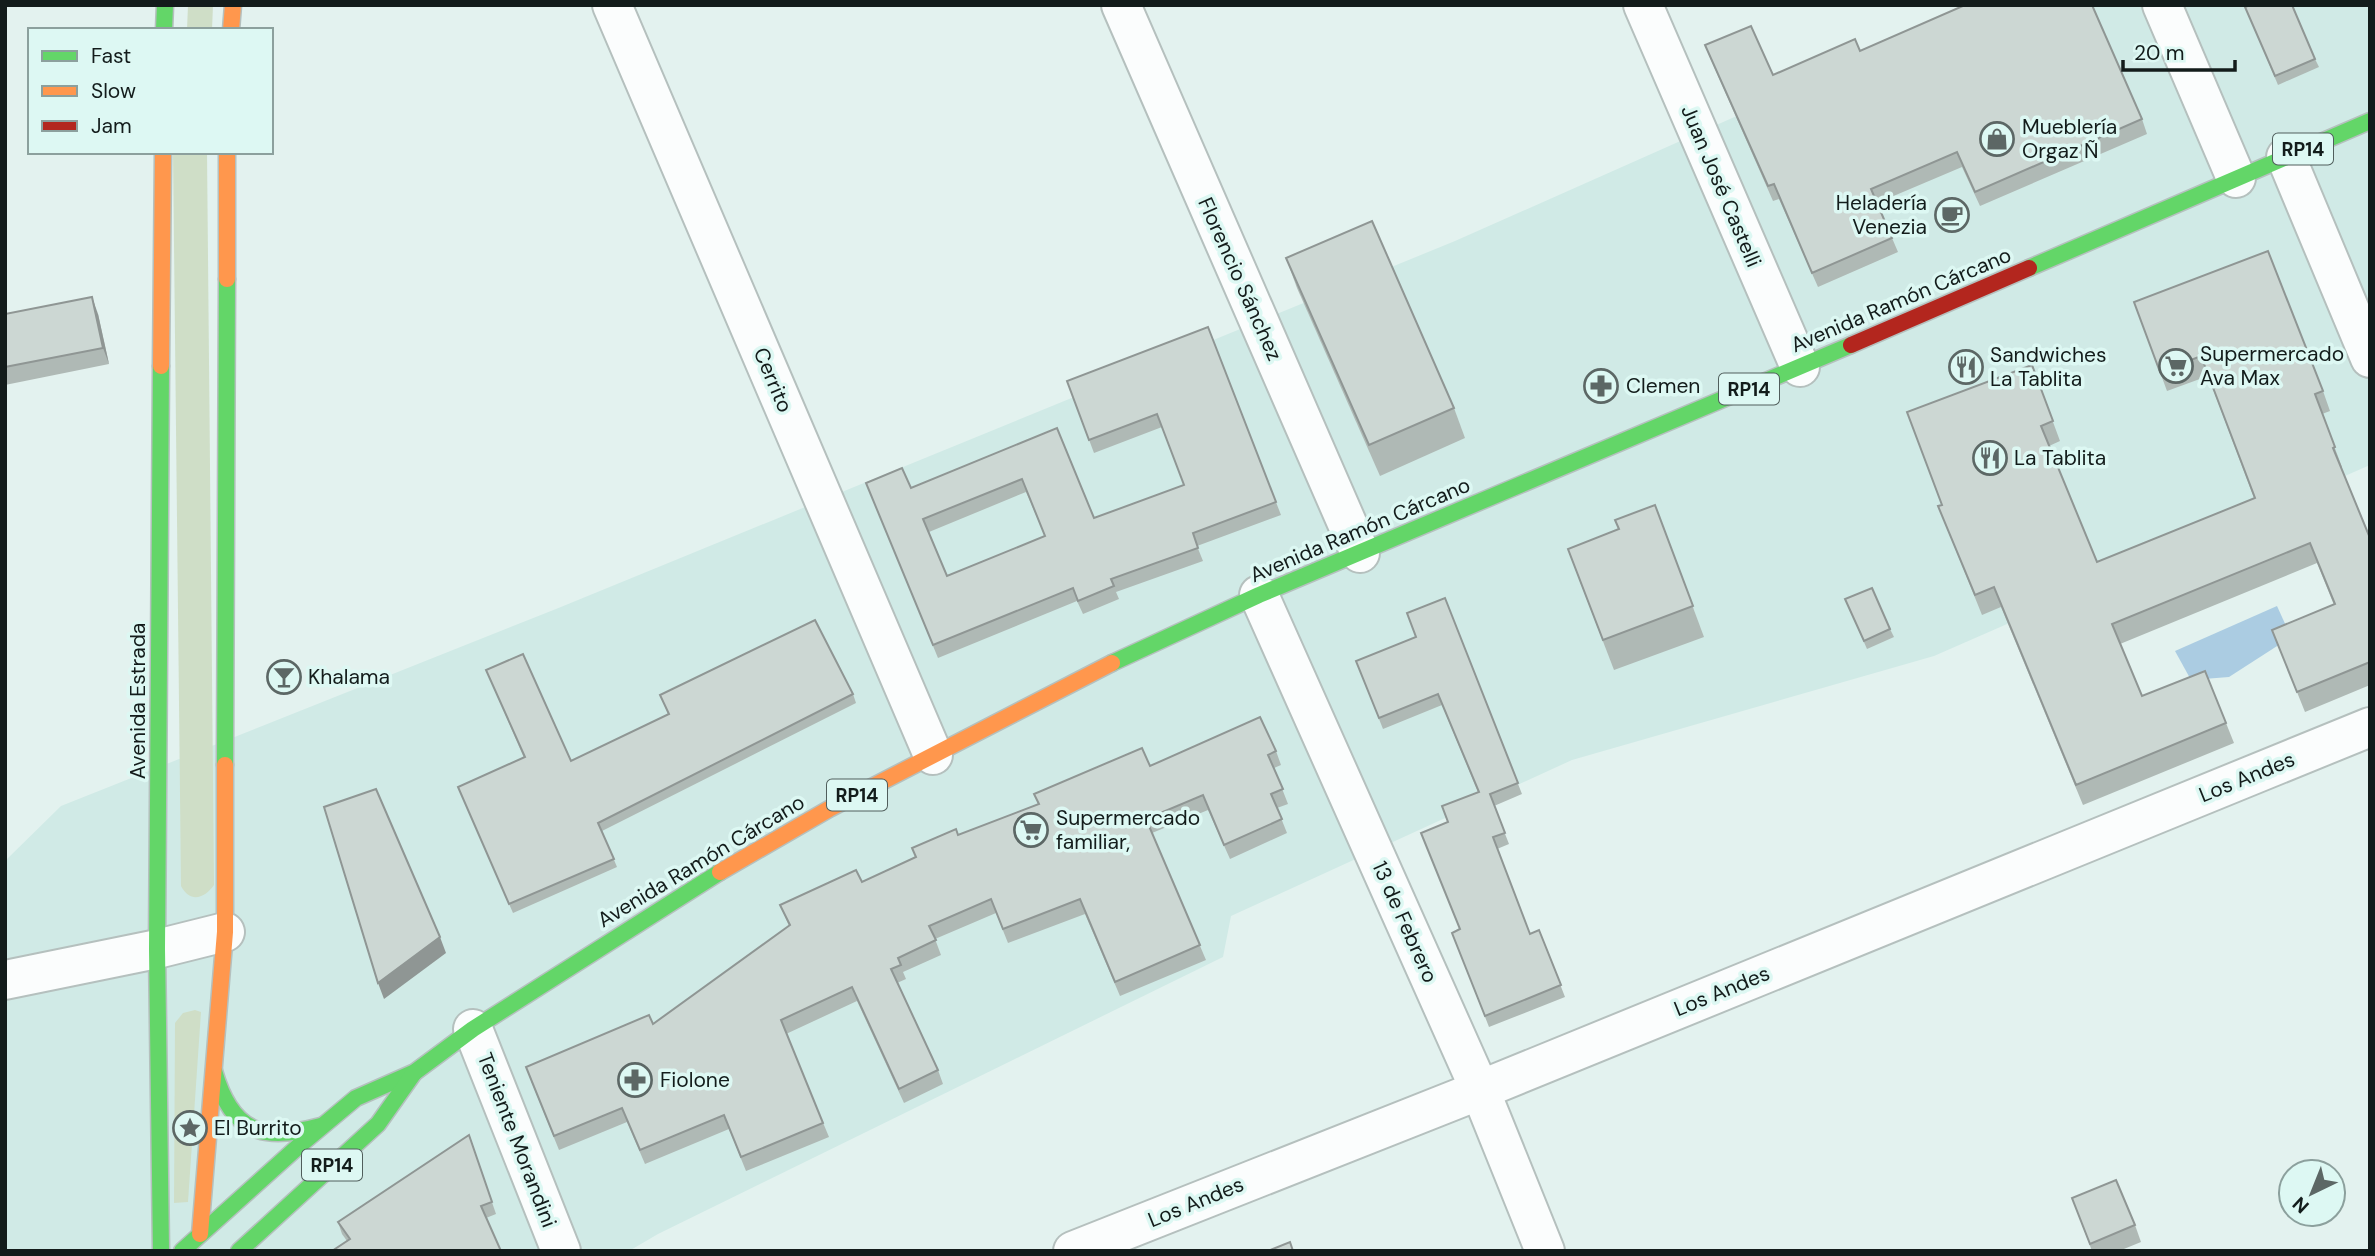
<svg xmlns="http://www.w3.org/2000/svg" width="2375" height="1256" font-family="'DM Sans',sans-serif">
<rect width="100%" height="100%" fill="#e3f2ef"/>
<polygon fill="#d0eae6" points="1987,5 2370,5 2370,465 1934,656 1572,760 1231,916 1223,957 658,1234 629,1251 5,1251 5,861 61,806 556,609 1455,241"/>
<g fill="#cfdec7">
<polygon points="188,5 213,5 212,30 187,30"/>
<path d="M173,152h34l7,733c-10,14 -24,18 -33,1z"/>
<polygon points="195,1010 201,1012 188,1202 174,1203 175,1023 183,1013"/>
</g>
<polygon fill="#abcce2" points="2277,606 2291,637 2229,677 2191,680 2175,651"/>
<g fill="none" stroke-linecap="round" stroke-linejoin="round">
<g stroke="#b5c0be" stroke-width="42">
<g id="street">
<polyline points="612,5 933,755"/>
<polyline points="1121,5 1360,553"/>
<polyline points="1643,5 1800,367"/>
<polyline points="2162,5 2236,178"/>
<polyline points="2286,157 2370,358"/>
<polyline points="1259,595 1480,1090 1545,1251"/>
<polyline points="5,980 157,949 225,932"/>
<polyline points="473,1029 561,1251"/>
<polyline points="1073,1251 1480,1090 2370,727"/>
</g>
</g>
<g stroke="#b5c0be" stroke-width="19">
<g id="fast">
<polyline points="164,30 165,5"/>
<polyline points="2029,268 2370,121"/>
<polyline points="1112,663 1259,595 1851,345"/>
<polyline points="225,765 227,279"/>
<path d="M214,1071c18,62 48,71 107,55"/>
<polyline points="161,1251 157,949 161,366"/>
<polyline points="182,1251 301,1144 356,1098 415,1072 473,1029 720,872"/>
<polyline points="239,1251 378,1124 414,1073"/>
</g>
</g>
<g stroke="#b5c0be" stroke-width="19">
<g id="slow">
<polyline points="231,30 233,5"/>
<polyline points="227,279 227,152"/>
<polyline points="161,366 163,152"/>
<polyline points="720,872 829,809 1112,663"/>
<polyline points="200,1234 225,932 225,765"/>
</g>
</g>
<g stroke="#b5c0be" stroke-width="19">
<polyline id="jam" points="1851,345 2029,268"/>
</g>
<use href="#street" stroke="#fbfdfd" stroke-width="38"/>
<use href="#fast" stroke="#63d668" stroke-width="16"/>
<use href="#slow" stroke="#ff974d" stroke-width="16"/>
<use href="#jam" stroke="#b3261e" stroke-width="16"/>
</g>
<g fill="#afb9b5" fill-rule="evenodd">
<polygon points="2245,7 2315,59 2319,67 2278,85"/>
<polygon points="1705,45 1773,75 1860,51 2142,119 2147,134 1980,206 1962,167 1877,203 1898,252 1818,287 1779,199 1773,201 1711,60"/>
<polygon points="1286,258 1454,408 1465,438 1380,476 1297,288"/>
<polygon points="2134,302 2323,391 2330,411 2322,414 2342,467 2341,468 2370,538 2370,685 2305,712 2272,630 2334,605 2317,563 2120,644 2142,696 2226,723 2234,743 2083,805 2001,607 1982,615 1938,506 1942,505 2032,365 2060,441 2049,446 2097,562 2254,498 2208,376 2167,391"/>
<polygon points="5,314 98,314 109,364 5,385"/>
<path d="M1208,327l73,188 -84,31 6,15 -87,31 3,7 -36,15 -6,-13 -139,57 -72,-175 45,5 146,-60 37,90 90,-33 -22,-58 -68,26 -27,-72zM1026,492l19,44 -98,40 -18,-44z"/>
<polygon points="1655,505 1704,637 1614,670 1579,579 1619,530"/>
<polygon points="1445,598 1522,794 1494,806 1509,844 1497,849 1530,934 1539,930 1565,997 1489,1027 1452,933 1460,930 1448,822 1478,792 1442,705 1383,729 1356,661 1416,637"/>
<polygon points="1845,599 1890,629 1894,637 1867,649"/>
<polygon points="486,670 571,761 668,714 660,695 853,694 856,703 602,831 617,867 513,913 458,787 524,758"/>
<polygon points="1276,751 1281,765 1274,768 1288,804 1277,808 1287,833 1230,859 1208,810 1152,833 1206,960 1120,996 1085,914 1008,943 996,913 935,939 941,955 903,972 906,979 897,983 938,1070 943,1084 904,1103 857,1001 786,1034 829,1137 746,1171 729,1129 645,1164 627,1122 559,1150 531,1081 653,1024 789,926 780,905 862,882 916,857 912,848 958,835 1038,804 1034,794 1150,766"/>
<polygon points="469,1135 496,1214 486,1218 347,1241 342,1234 338,1222"/>
<polygon points="2072,1198 2135,1225 2141,1242 2119,1251 2092,1251"/>
</g>
<g fill="#8f9694">
<polygon points="92,297 98,314 109,364 103,348"/>
<polygon points="440,937 446,953 384,999 378,983"/>
</g>
<g fill="#ccd7d3" stroke="#8f9694" stroke-width="2" fill-rule="evenodd">
<polygon points="1965,5 2092,5 2142,119 1975,192 1957,152 1871,189 1892,238 1812,273 1774,184 1768,186 1705,45 1751,26 1773,75 1855,39 1860,51"/>
<polygon points="2250,5 2292,5 2315,59 2275,76 2245,7"/>
<polygon points="1372,221 1454,408 1369,445 1286,258"/>
<polygon points="2268,251 2323,391 2315,394 2335,447 2333,448 2370,538 2370,662 2297,692 2272,630 2335,604 2310,543 2112,624 2142,696 2205,671 2226,723 2076,785 1994,587 1975,595 1938,506 1942,505 1907,412 2032,365 2053,421 2041,426 2097,562 2255,498 2201,356 2160,372 2134,302"/>
<polygon points="92,297 103,348 5,367 5,314"/>
<path d="M1208,327l68,175 -83,31 5,15 -87,31 3,7 -36,15 -5,-13 -140,57 -67,-162 36,-15 9,20 146,-60 37,90 90,-33 -27,-71 -68,26 -22,-59zM1022,479l23,57 -98,40 -24,-57z"/>
<polygon points="1655,505 1693,606 1603,640 1568,549 1619,529 1615,520"/>
<polygon points="1872,588 1890,629 1864,641 1845,599"/>
<polygon points="1445,598 1518,783 1490,794 1505,833 1493,837 1530,934 1539,930 1561,985 1485,1016 1452,933 1460,929 1421,833 1448,822 1442,806 1479,792 1438,694 1379,718 1356,661 1416,637 1407,613"/>
<polygon points="815,620 853,694 598,823 614,859 509,904 458,787 525,757 486,670 523,654 571,761 669,714 660,695"/>
<polygon points="1260,717 1276,751 1268,755 1283,789 1271,794 1282,819 1224,845 1203,795 1146,819 1200,945 1115,982 1080,899 1003,929 991,899 929,926 936,940 898,958 901,965 891,969 938,1070 899,1089 852,987 781,1020 823,1123 741,1157 724,1115 640,1150 622,1108 554,1136 526,1067 649,1015 653,1024 790,925 780,905 856,870 862,882 916,857 912,848 956,829 958,835 1039,804 1034,794 1142,748 1150,766"/>
<polygon points="376,789 440,937 378,983 324,807"/>
<polygon points="469,1135 492,1202 481,1206 501,1251 332,1251 350,1239 338,1222"/>
<polygon points="2116,1180 2135,1225 2090,1244 2072,1198"/>
<polygon points="1290,1242 1293,1251 1268,1251"/>
</g>
<defs>
<g id="shop-ring" transform="scale(1.75)"><circle r="9.5" fill="#ddf8f3" stroke="#5c6765" stroke-width="1.5"/><path d="M-5-2.5h2.3a2.7 3.5 0 0 1 5.4 0H5L5.5 6h-11ZM-1.5-2.5h3a1.5 2.3 0 0 0-3 0Z" fill="#5c6765"/></g>
<g id="cafe-ring" transform="scale(1.75)"><circle r="9.5" fill="#ddf8f3" stroke="#5c6765" stroke-width="1.5"/><path d="M-5.5-4.5H6V0H3Q3 3.5 0 3.5H-2.5Q-5.5 3.5-5.5 0ZM3-3.2v2h1.7v-2ZM-6 4.5H4V6H-6Z" fill="#5c6765"/></g>
<g id="supermarket-ring" transform="scale(1.75)"><circle r="9.5" fill="#ddf8f3" stroke="#5c6765" stroke-width="1.5"/><path d="M-6-5.5h2.5l.6 2H6L4.5 2H-2.5L-4.4-4H-6ZM-1.5 3.2a1.3 1.3 0 1 0 .1 0ZM3 3.2a1.3 1.3 0 1 0 .1 0Z" fill="#5c6765"/></g>
<g id="restaurant-ring" transform="scale(1.75)"><circle r="9.5" fill="#ddf8f3" stroke="#5c6765" stroke-width="1.5"/><path d="M-5-6h1v4h1v-4h1v4h1v-4h1v5L-1.5 .5V6h-2V.5L-5-1ZM5-6V6H3V1.5H1.5Q1.5-4 5-6Z" fill="#5c6765"/></g>
<g id="pharmacy-ring" transform="scale(1.75)"><circle r="9.5" fill="#ddf8f3" stroke="#5c6765" stroke-width="1.5"/><path d="M-2-6h4v4h4v4h-4v4h-4v-4h-4v-4h4Z" fill="#5c6765"/></g>
<g id="bar-ring" transform="scale(1.75)"><circle r="9.5" fill="#ddf8f3" stroke="#5c6765" stroke-width="1.5"/><path d="M-6-5H6L.8 .8V4.5H3.5V6h-7V4.5H-.8V.8Z" fill="#5c6765"/></g>
<g id="sight-ring" transform="scale(1.75)"><circle r="9.5" fill="#ddf8f3" stroke="#5c6765" stroke-width="1.5"/><path d="M0-6L1.8-2.2L6-1.7L2.9 1.2L3.7 5.4L0 3.3L-3.7 5.4L-2.9 1.2L-6-1.7L-1.8-2.2Z" fill="#5c6765"/></g>
</defs>
<g fill-rule="evenodd">
<use href="#shop-ring" x="1997" y="139"/>
<use href="#cafe-ring" x="1952" y="215"/>
<use href="#supermarket-ring" x="2176" y="366"/>
<use href="#restaurant-ring" x="1966" y="367"/>
<use href="#pharmacy-ring" x="1601" y="386"/>
<use href="#restaurant-ring" x="1990" y="458"/>
<use href="#bar-ring" x="284" y="677"/>
<use href="#supermarket-ring" x="1031" y="830"/>
<use href="#pharmacy-ring" x="635" y="1080"/>
<use href="#sight-ring" x="190" y="1128"/>
</g>
<g text-anchor="middle" dominant-baseline="central" stroke-width="7" stroke-linejoin="round" paint-order="stroke">
<g fill="#ddf8f3" stroke="#505e5c" stroke-width="2">
<rect x="2273" y="133.5" width="60" height="31" rx="5"/>
<rect x="1719" y="373.5" width="60" height="31" rx="5"/>
<rect x="827" y="779.5" width="60" height="31" rx="5"/>
<rect x="302" y="1149.5" width="60" height="31" rx="5"/>
</g>
<g font-size="19" font-weight="bold" fill="#131c1b">
<text x="2303" y="149">RP14</text>
<text x="1749" y="389">RP14</text>
<text x="857" y="795">RP14</text>
<text x="332" y="1165">RP14</text>
</g>
<g font-size="21" fill="#131c1b" stroke="#ddf8f3" text-anchor="start">
<text x="2022" y="127">Mueblería<tspan x="2022" dy="24">Orgaz Ñ</tspan></text>
<text x="1927" y="203" text-anchor="end">Heladería<tspan x="1927" dy="24">Venezia</tspan></text>
<text x="2200" y="354">Supermercado<tspan x="2200" dy="24">Ava Max</tspan></text>
<text x="1990" y="355">Sandwiches<tspan x="1990" dy="24">La Tablita</tspan></text>
<text x="1626" y="386">Clemen</text>
<text x="2014" y="458">La Tablita</text>
<text x="308" y="677">Khalama</text>
<text x="1056" y="818">Supermercado<tspan x="1056" dy="24">familiar,</tspan></text>
<text x="660" y="1080">Fiolone</text>
<text x="214" y="1128">El Burrito</text>
</g>
<g font-size="21" fill="#131c1b" stroke="#ddf8f3">
<text transform="translate(1721 186) rotate(67)">Juan José Castelli</text>
<text transform="translate(1240 279) rotate(66)">Florencio Sánchez</text>
<text transform="translate(1901 300) rotate(-23)">Avenida Ramón Cárcano</text>
<text transform="translate(773 380) rotate(67)">Cerrito</text>
<text transform="translate(1360 530) rotate(-23)">Avenida Ramón Cárcano</text>
<text transform="translate(138 701) rotate(-90)">Avenida Estrada</text>
<text transform="translate(2247 777) rotate(-22)">Los Andes</text>
<text transform="translate(701 861) rotate(-31)">Avenida Ramón Cárcano</text>
<text transform="translate(1405 922) rotate(66)">13 de Febrero</text>
<text transform="translate(1722 991) rotate(-22)">Los Andes</text>
<text transform="translate(517 1140) rotate(69)">Teniente Morandini</text>
<text transform="translate(1196 1202) rotate(-22)">Los Andes</text>
</g>
</g>
<rect width="2375" height="1256" fill="none" stroke="#131c1b" stroke-width="14"/>
<rect x="28" y="28" width="245" height="126" fill="#ddf8f3" stroke="#8ca09d" stroke-width="2"/>
<rect x="42" y="51" width="35" height="10" fill="#63d668" stroke="#8ca09d" stroke-width="2"/>
<text x="91" y="63" font-size="21" fill="#131c1b">Fast</text>
<rect x="42" y="86" width="35" height="10" fill="#ff974d" stroke="#8ca09d" stroke-width="2"/>
<text x="91" y="98" font-size="21" fill="#131c1b">Slow</text>
<rect x="42" y="121" width="35" height="10" fill="#b3261e" stroke="#8ca09d" stroke-width="2"/>
<text x="91" y="133" font-size="21" fill="#131c1b">Jam</text>
<g transform="translate(2312 1193) rotate(223)"><circle r="33" fill="#ddf8f3" stroke="#8ca09d" stroke-width="2"/>
<path d="M0-5L12 26L0 18L-12 26Z" fill="#5c6765"/>
<text y="-10" font-size="19" font-weight="bold" text-anchor="middle" fill="#131c1b">N</text>
</g>
<path d="M2123 60v10h112v-10" fill="none" stroke="#131c1b" stroke-width="3.5"/>
<text x="2134" y="60" font-size="21" fill="#131c1b" stroke="#ddf8f3" stroke-width="5" paint-order="stroke">20 m</text>
</svg>
